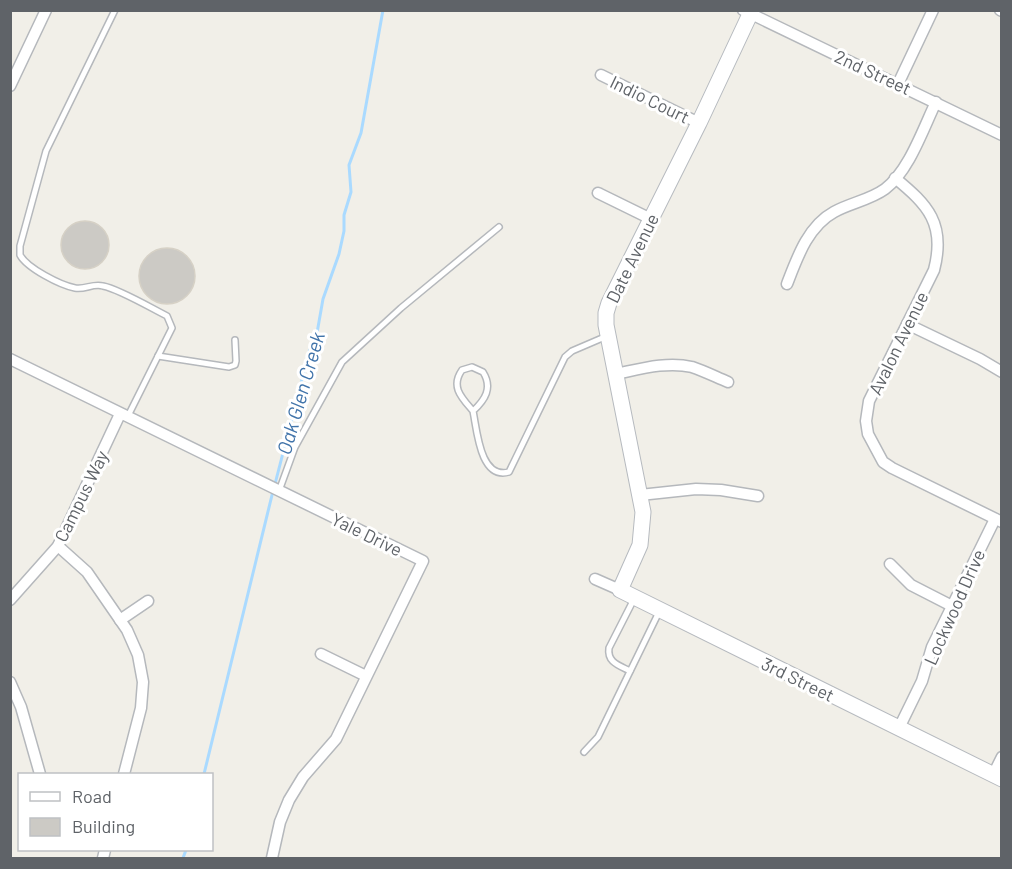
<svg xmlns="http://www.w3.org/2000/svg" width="1012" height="869" font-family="Barlow,sans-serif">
<rect width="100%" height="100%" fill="#f1efe8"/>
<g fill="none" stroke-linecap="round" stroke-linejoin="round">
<g stroke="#aadaff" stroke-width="3">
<polyline points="275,484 309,352 317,333 323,299 339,254 344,231 344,215 351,192 349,165 361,133 383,10"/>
<polyline points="204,774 273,491"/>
<polyline points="183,858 186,850"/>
</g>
</g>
<g fill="#cccac5" stroke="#d6d1c6" stroke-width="1.5">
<circle cx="85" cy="245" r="24"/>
<circle cx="167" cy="276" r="28"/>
</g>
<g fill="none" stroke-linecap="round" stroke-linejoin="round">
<g stroke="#b5b8bc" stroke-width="8">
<g id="lane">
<path d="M115,10l-69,141 -26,95v9c7,13 40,30 55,33 10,2 18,-5 28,-2 16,3 48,22 64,30l5,12 -44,88"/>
<polyline points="158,356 229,367 235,365 236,361 235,340"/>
<path d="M473,411c-11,-13 -23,-24 -11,-41l10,-3 11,5c10,16 2,28 -10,39 4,19 7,69 36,61l56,-115 7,-6 35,-15"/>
<polyline points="279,491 295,447 342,362 401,308 499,227"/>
<path d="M630,671c-12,-6 -23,-9 -21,-23l25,-49"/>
<polyline points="584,752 598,737 659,612"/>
</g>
</g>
<g stroke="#b5b8bc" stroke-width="13">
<g id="street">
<polyline points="743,10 1002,135"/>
<polyline points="1000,10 1002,11"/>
<polyline points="601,75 699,123"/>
<polyline points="898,84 933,10"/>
<polyline points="10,86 46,10"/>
<path d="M895,178c33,27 51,46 39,92l-65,131 -3,20 2,13 15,28 9,6 110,54"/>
<polyline points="598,193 651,219"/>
<path d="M787,284c10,-26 21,-58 47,-72 16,-9 36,-12 51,-23 24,-18 38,-60 51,-87"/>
<polyline points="907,324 980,359 1002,372"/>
<polyline points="10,359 423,561 336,739 303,777 289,800 280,822 272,858"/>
<path d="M616,374c24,-5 51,-13 76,-7 12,4 24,10 36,15"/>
<polyline points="640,495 696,489 721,490 758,496"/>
<polyline points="58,546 87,572 127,630 138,655 143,682 141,708 124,774"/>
<polyline points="890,564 911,585 952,606"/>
<polyline points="595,579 620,590"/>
<polyline points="10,600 58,546 120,414"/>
<polyline points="120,620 148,601"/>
<polyline points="321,654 366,676"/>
<polyline points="10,682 21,707 40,774"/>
<polyline points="899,728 922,681 932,647 995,519"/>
<polyline points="993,775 1002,757"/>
<polyline points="103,858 105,850"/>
</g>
</g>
<g stroke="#b6babf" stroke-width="17">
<polyline id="secondary" points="752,10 699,123 609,303 606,313 606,325 643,512 640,545 620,590 1002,779"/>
</g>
<use href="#lane" stroke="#fff" stroke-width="5"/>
<use href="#street" stroke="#fff" stroke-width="10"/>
<use href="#secondary" stroke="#fff" stroke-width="15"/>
</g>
<g text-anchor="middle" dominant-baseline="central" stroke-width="6" stroke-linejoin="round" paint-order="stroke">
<g font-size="18" fill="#5f6368" stroke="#fff">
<text transform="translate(873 72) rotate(25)">2nd Street</text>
<text transform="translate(650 99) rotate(26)">Indio Court</text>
<text transform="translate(632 258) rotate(-64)">Date Avenue</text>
<text transform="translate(898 343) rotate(-64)">Avalon Avenue</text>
<text transform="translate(81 496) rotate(-64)">Campus Way</text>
<text transform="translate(367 534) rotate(26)">Yale Drive</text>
<text transform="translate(954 607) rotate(-66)">Lockwood Drive</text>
<text transform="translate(798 679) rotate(26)">3rd Street</text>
</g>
<g font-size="20" font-style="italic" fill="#4174aa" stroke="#fff">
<text transform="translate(300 393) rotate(-74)">Oak Glen Creek</text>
</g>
</g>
<rect width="1012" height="869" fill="none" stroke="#5f6368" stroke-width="24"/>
<rect x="18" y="773" width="195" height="78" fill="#ffffff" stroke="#bfc1c3" stroke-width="1.5"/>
<rect x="30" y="792" width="30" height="9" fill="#ffffff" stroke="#bfc1c3" stroke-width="1.5"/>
<text x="72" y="803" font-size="18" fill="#5f6368">Road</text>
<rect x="30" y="818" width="30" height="18" fill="#cccac5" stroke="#bfc1c3" stroke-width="1.5"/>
<text x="72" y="833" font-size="18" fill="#5f6368">Building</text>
</svg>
